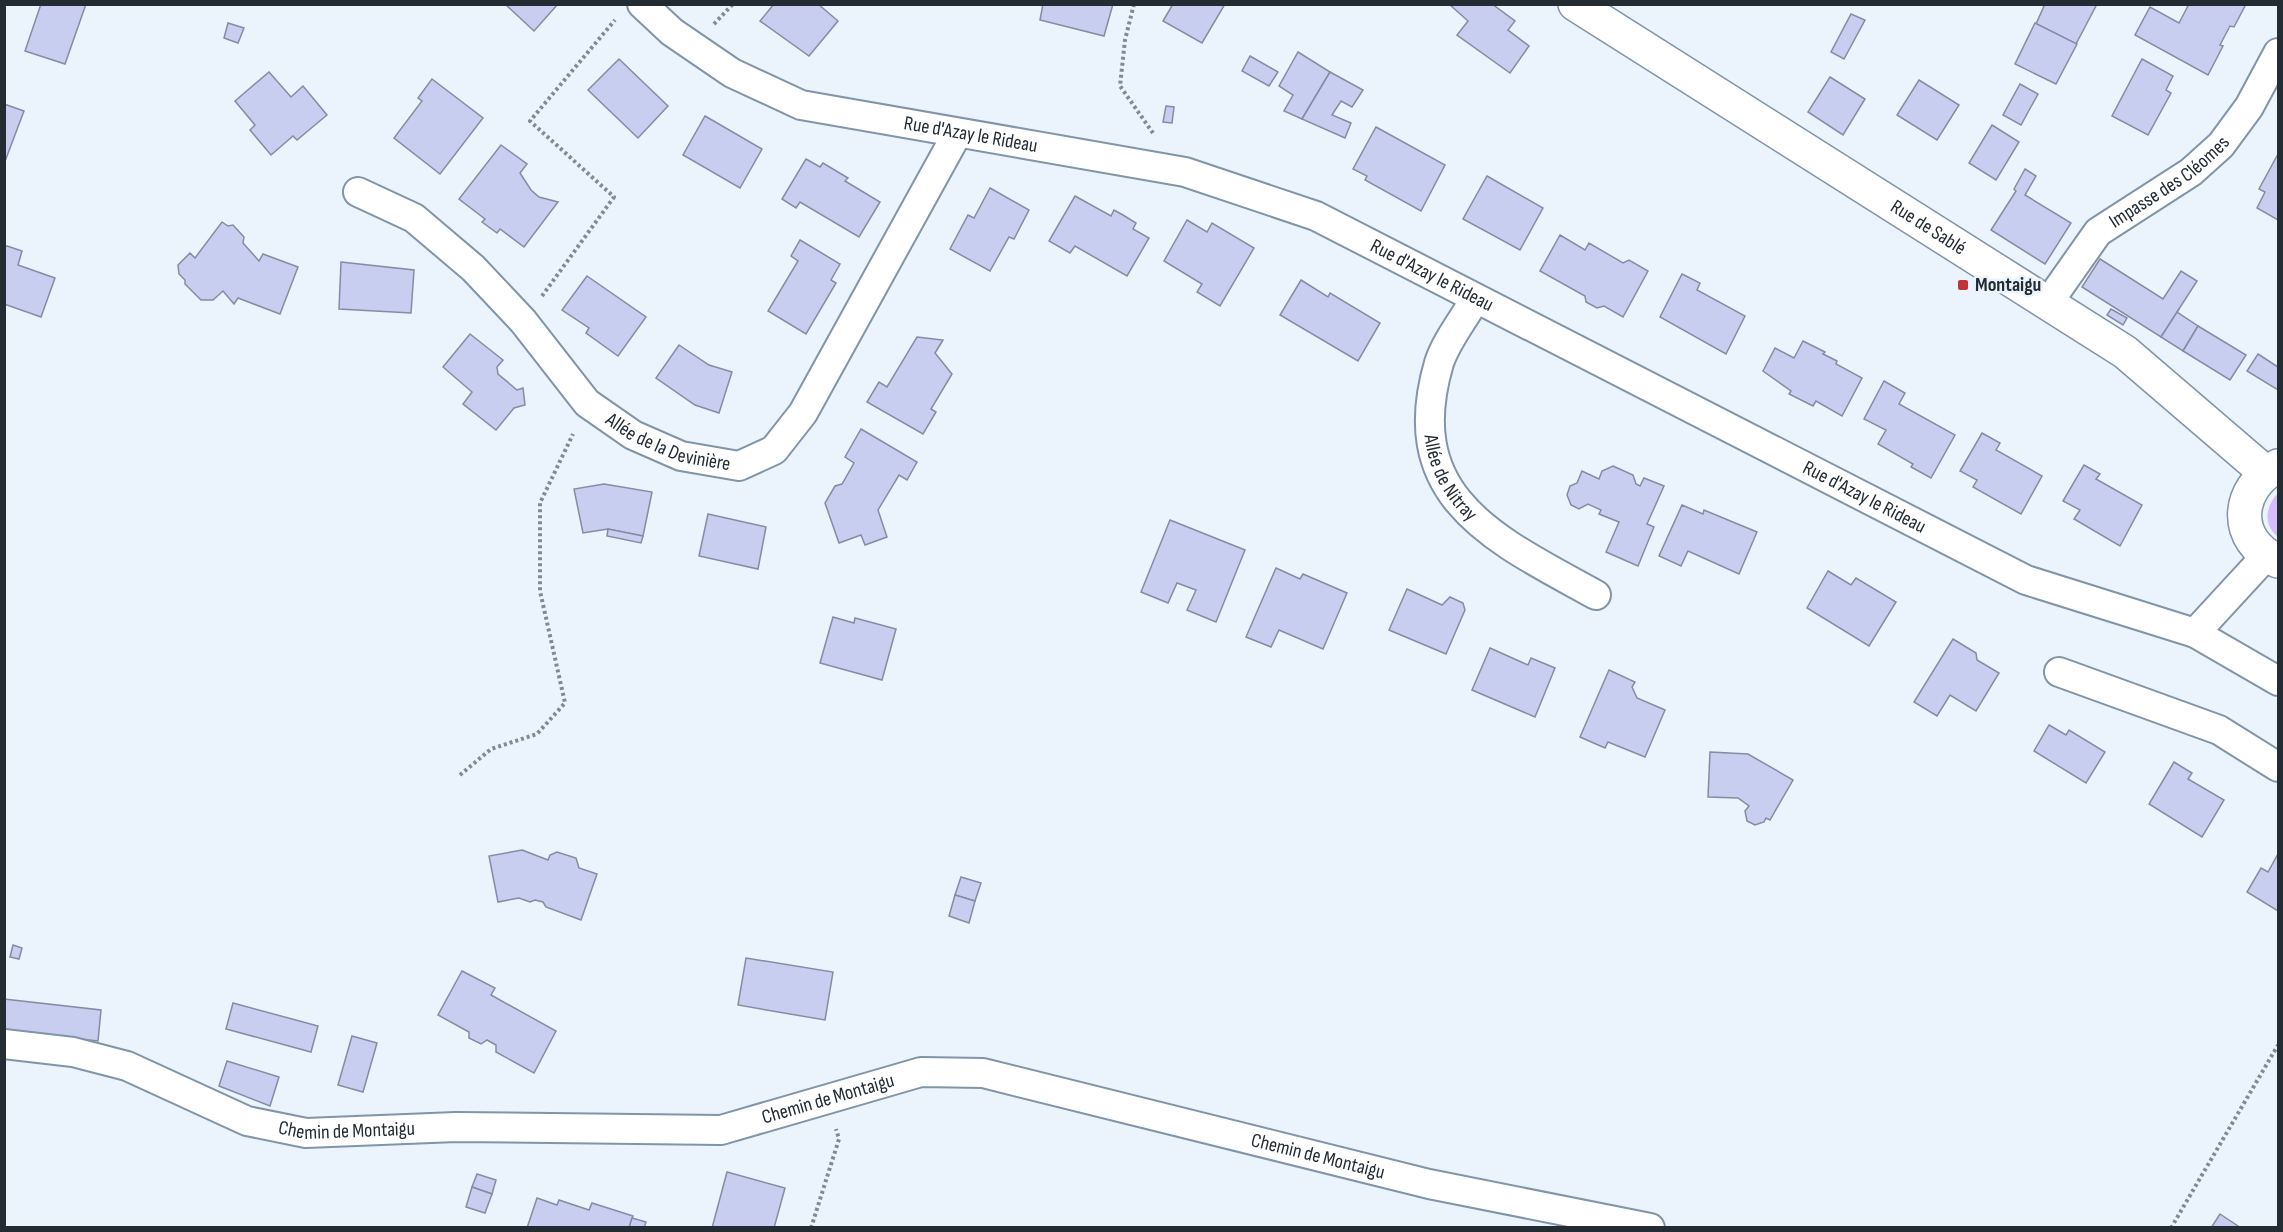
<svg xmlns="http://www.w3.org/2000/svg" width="2283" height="1232" font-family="'Sofia Sans Condensed',sans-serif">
<rect width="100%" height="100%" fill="#ebf3fc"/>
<path fill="#d6bcfc" d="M2278,493v44c-15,-12 -13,-30 0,-44z"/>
<g fill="#c7cef0" stroke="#868ba3" stroke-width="1.5">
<polygon points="41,4 86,4 65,64 25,51"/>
<polygon points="505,4 558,4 534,31"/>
<polygon points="774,4 818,4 838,21 809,56 760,21"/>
<polygon points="1043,4 1113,4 1104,36 1040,20"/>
<polygon points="1173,4 1225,4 1202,43 1163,21"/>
<polygon points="1449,4 1492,4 1515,21 1508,30 1529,46 1510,73 1457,35 1468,21"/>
<polygon points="2045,4 2097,4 2076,44 2036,24"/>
<polygon points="2189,4 2246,4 2234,27 2230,26 2220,45 2223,46 2208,75 2135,35 2150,7 2179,23"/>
<polygon points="1851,14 1865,20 1844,59 1831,52"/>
<polygon points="228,23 244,28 238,43 224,38"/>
<polygon points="2035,23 2077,44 2056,84 2015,64"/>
<polygon points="1298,52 1330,72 1302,119 1284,111 1293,95 1279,86"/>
<polygon points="1250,56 1278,72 1269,86 1242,71"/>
<polygon points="619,59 668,106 638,138 588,90"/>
<polygon points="2142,59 2173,76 2166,90 2171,93 2148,135 2112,116"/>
<polygon points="269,72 291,97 303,86 327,115 297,140 293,136 271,155 250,130 255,125 235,101"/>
<polygon points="1330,72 1363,90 1352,107 1341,101 1332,115 1351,123 1345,138 1302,119"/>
<polygon points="1830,77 1865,99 1843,135 1808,112"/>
<polygon points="432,79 483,118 440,174 394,138 422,101 418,98"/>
<polygon points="1919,80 1959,105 1937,140 1897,115"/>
<polygon points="2020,84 2038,94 2021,125 2003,115"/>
<polygon points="4,104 24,111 4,164"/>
<polygon points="1166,106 1174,107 1172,123 1163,122"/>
<polygon points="705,116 762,149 740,188 683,155"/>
<polygon points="1992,125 2019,142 1996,180 1969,163"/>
<polygon points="1376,127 1445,165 1421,211 1365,180 1367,176 1353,169"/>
<polygon points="501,145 527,164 520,173 531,190 539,197 558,202 524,247 500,229 497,233 482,222 485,219 459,199"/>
<polygon points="2278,154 2278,220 2257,208 2265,192 2259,189"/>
<polygon points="806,159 820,167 823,163 848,178 845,181 880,202 859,237 800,202 796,208 782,199"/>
<polygon points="2025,169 2036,176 2025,195 2071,223 2045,264 1991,230 2016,191 2014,189"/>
<polygon points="1487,176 1543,208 1520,250 1463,219"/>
<polygon points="990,188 1029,210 1014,239 1009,237 990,271 950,249 968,215 974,218"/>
<polygon points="1075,196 1111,216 1114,210 1123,215 1136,223 1133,229 1149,238 1127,276 1075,246 1070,253 1049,241"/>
<polygon points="1187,220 1207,232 1212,223 1254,248 1220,306 1197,292 1202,284 1164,261"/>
<polygon points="222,222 228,226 233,225 244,237 243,243 259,261 263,254 298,267 280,314 238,298 234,304 223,291 213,300 201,300 185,284 185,280 179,274 178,265 190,253 195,258"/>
<polygon points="1560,235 1585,250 1589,243 1623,263 1629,260 1648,271 1623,317 1604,306 1597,308 1586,302 1585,296 1540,271"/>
<polygon points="800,240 840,264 831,280 836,283 806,334 768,311 798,261 791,256"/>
<polygon points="4,245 22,251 18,265 55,278 41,317 4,304"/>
<polygon points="2100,259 2163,299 2181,271 2197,281 2161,337 2082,287"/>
<polygon points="341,262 414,270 411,313 339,309"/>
<polygon points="1682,274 1700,283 1697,290 1745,316 1726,354 1660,317"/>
<polygon points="587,276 646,317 618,356 586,333 589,328 562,310"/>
<polygon points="1301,280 1328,297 1330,293 1380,323 1358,361 1280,315"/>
<polygon points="2111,309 2127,318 2123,325 2107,315"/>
<polygon points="2179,309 2177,312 2198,326 2183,351 2161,337"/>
<polygon points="2198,326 2246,355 2230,380 2183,351"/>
<polygon points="470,334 503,360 497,367 498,374 517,390 523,388 525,405 514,408 496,430 463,404 472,392 443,367"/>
<polygon points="917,337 943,340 935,353 952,374 931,409 936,412 923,434 867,402 879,382 887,387"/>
<polygon points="1803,341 1825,352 1823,354 1837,361 1836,364 1862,378 1842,416 1816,401 1813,406 1789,394 1791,391 1763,371 1775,348 1794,358"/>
<polygon points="679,345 709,365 732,372 719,413 695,405 656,378"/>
<polygon points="2258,354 2278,367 2278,390 2247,371"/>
<polygon points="1884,381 1905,393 1899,404 1955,435 1931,478 1911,467 1913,464 1878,444 1886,430 1864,419"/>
<polygon points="861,429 917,462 907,480 899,475 878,510 887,537 865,545 861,535 839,543 825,503 835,486 842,484 854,463 845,457"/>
<polygon points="1982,433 2000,443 1996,450 2042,476 2021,514 1973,487 1977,480 1960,471"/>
<polygon points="2084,465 2100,474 2096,479 2142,505 2120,546 2074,519 2080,510 2063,501"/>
<polygon points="1613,466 1633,475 1636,484 1640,486 1644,478 1664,486 1647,524 1654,527 1638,566 1606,552 1619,522 1599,514 1601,510 1588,504 1579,509 1571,505 1567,495 1570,486 1577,483 1582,471 1599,479 1602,471"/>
<polygon points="604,484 652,492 643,536 608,529 583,533 574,489"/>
<polygon points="1682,505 1703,514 1704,510 1757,532 1739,574 1688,551 1681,566 1659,556"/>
<polygon points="708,514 766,527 758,569 699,556"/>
<polygon points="1170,520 1245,550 1216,622 1187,610 1196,590 1177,583 1168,603 1141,592"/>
<polygon points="608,529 643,536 641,543 607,536"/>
<polygon points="1276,568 1300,579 1303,574 1347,593 1323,649 1279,630 1271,647 1246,637"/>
<polygon points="1828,571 1851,585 1856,578 1896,602 1869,646 1807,608"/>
<polygon points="1407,589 1442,605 1450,597 1463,603 1465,610 1446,654 1389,630"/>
<polygon points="833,617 854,623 855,618 896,629 882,680 820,663"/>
<polygon points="1953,639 1976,653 1977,660 1999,673 1976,711 1950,695 1937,716 1914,702"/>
<polygon points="1490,648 1528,665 1531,658 1555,668 1535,717 1472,690"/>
<polygon points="1609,670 1635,682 1632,687 1637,698 1665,710 1645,757 1608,742 1605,748 1580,737"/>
<polygon points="2049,725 2066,735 2069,730 2105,752 2086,783 2034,751"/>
<polygon points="1710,752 1748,754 1793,780 1770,820 1766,818 1764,822 1755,825 1747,821 1745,811 1749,806 1738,798 1708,797"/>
<polygon points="2174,762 2192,773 2188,779 2224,800 2202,837 2149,804"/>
<polygon points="522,850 548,860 550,855 557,852 576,858 579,868 597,874 581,920 546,907 543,902 535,900 530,902 519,898 498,902 489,856"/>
<polygon points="2278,854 2278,911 2247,892 2261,868 2268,872"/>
<polygon points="961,877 981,883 975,901 955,895"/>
<polygon points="955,895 975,901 969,923 949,916"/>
<polygon points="13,945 22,948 19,959 10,957"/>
<polygon points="746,958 833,972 825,1020 738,1005"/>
<polygon points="462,971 495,988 491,995 556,1031 534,1073 496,1052 496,1045 487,1040 481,1044 469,1038 469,1032 438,1015"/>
<polygon points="4,999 101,1010 98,1041 4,1030"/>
<polygon points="233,1003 318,1026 311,1052 226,1029"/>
<polygon points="352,1036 377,1043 363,1092 338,1085"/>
<polygon points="227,1061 279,1077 270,1106 219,1086"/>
<polygon points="727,1172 785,1188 774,1228 712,1228"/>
<polygon points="477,1174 496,1180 492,1194 472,1187"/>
<polygon points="472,1187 492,1194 485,1213 466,1207"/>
<polygon points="537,1198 557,1205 559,1200 589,1210 592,1203 633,1216 629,1228 527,1228"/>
<polygon points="2220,1214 2241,1228 2211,1228"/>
<polygon points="632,1218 646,1222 644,1228 629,1228"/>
</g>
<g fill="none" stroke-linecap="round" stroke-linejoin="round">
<g stroke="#8194a8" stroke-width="32">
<g id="street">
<path id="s1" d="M642,4l30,28 60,41 69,32 384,67 131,44 710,364 169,53 71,-77"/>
<path id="s2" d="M358,192l56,26 59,50 50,53 64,82 46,32 48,21 58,10 35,-16 29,-37 154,-279"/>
<path id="s3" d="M1475,299c-11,20 -29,42 -36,64 -40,136 58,177 157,232"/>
<path id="s4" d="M2048,303l50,-71 93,-60 30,-27 28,-38 29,-54"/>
<polyline points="2195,633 2278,681"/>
<polyline points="2059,672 2219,730 2278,767"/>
<path id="s5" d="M4,1044l69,8 54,14 120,55 59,12 150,-6 265,3 200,-58 62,1 446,111 221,44"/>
</g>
</g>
<g stroke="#8194a8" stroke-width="36">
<g id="secondary">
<path id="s6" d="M1575,4l550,348 141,121"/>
<path d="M2278,466c-43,22 -46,75 0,95"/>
</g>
</g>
<g stroke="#818992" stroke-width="4" stroke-dasharray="3 3" stroke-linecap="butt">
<polyline points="1134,4 1125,40 1120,86 1153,133"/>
<polyline points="714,24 733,4"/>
<polyline points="542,296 614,197 530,121 615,20"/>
<polyline points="460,775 491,749 537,734 565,703 540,591 540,503 573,434"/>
<polyline points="811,1228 839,1139 836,1129"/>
<polyline points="2171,1228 2278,1045"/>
</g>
<use href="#street" stroke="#fff" stroke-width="28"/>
<use href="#secondary" stroke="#fff" stroke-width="33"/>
</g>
<rect fill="#c23336" stroke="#ebf3fc" stroke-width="2" x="1957" y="279" width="12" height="12" rx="3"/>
<g text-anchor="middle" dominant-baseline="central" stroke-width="5" stroke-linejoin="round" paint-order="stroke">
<g font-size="20" fill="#232b33" stroke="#ebf3fc">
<text stroke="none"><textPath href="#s1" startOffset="362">Rue d'Azay le Rideau</textPath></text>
<text stroke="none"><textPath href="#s4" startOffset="174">Impasse des Cléomes</textPath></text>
<text stroke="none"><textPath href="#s6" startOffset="418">Rue de Sablé</textPath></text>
<text stroke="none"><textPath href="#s1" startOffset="848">Rue d'Azay le Rideau</textPath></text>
<text stroke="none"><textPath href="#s2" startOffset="408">Allée de la Devinière</textPath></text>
<text stroke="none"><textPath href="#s3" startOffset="194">Allée de Nitray</textPath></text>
<text stroke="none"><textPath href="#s1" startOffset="1334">Rue d'Azay le Rideau</textPath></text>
<text stroke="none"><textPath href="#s5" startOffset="844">Chemin de Montaigu</textPath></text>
<text stroke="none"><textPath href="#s5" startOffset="358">Chemin de Montaigu</textPath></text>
<text stroke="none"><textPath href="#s5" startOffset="1348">Chemin de Montaigu</textPath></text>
</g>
<g font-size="20" font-weight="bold" fill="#232b33" stroke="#ebf3fc" text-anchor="start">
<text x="1975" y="285">Montaigu</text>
</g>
</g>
<rect width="2283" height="1232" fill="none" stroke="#232b33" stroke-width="12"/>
</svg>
